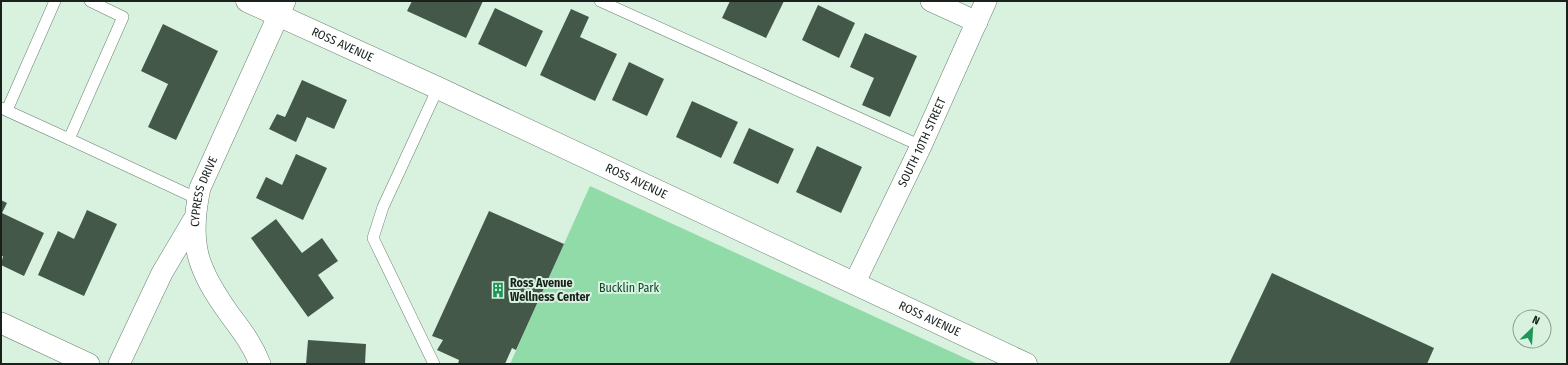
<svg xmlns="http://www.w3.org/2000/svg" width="1568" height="365" font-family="'Fira Sans Condensed',sans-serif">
<rect width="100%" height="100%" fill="#d9f2e0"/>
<polygon fill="#91dba8" points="590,186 978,364 510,364"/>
<g fill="#435849">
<polygon points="412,1 483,1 466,38 407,11"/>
<polygon points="730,1 784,1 766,38 722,18"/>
<polygon points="818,5 855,23 839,58 802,40"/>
<polygon points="495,8 543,31 526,67 478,44"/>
<polygon points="571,9 589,17 580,37 617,54 595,101 540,75"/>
<polygon points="163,24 218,51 176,140 148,127 168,84 141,71"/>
<polygon points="865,33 917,56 890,117 862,105 874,78 850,67"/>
<polygon points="629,62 664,79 647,116 612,100"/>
<polygon points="302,80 347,100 334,129 307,117 296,142 269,129 277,114 285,117"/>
<polygon points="692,101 738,122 721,158 676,137"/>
<polygon points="749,128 794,149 778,184 733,163"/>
<polygon points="817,146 862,167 841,213 796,192"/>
<polygon points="296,154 327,168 303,220 256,198 266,177 282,185"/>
<polygon points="1,200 7,203 2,213 44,233 24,276 1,265 3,256 1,256"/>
<polygon points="87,210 117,224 84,296 38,275 58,231 74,239"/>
<polygon points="489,211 564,244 516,350 512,348 505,364 458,364 459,360 437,350 443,340 432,336"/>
<polygon points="276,219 302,253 322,238 338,261 318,275 334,298 308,317 251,238"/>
<polygon points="1272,273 1434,348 1427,364 1229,364"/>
<polygon points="308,340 366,344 365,364 306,364"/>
</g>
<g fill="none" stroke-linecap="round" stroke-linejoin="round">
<g stroke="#6a8070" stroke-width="12">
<g id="service">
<polyline points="600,1 921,146"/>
<polyline points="1,108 69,139 123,17 90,1"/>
<polyline points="7,110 55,1"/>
<polyline points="69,139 198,199"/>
<polyline points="434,364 373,238 383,207 438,88"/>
</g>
</g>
<g stroke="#6a8070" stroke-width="22">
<g id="minor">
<polyline points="931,1 977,22"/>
<path id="s1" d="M855,282l66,-136 65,-145"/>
<polyline points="1,323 89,364"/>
<polyline points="119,364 162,273 194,219"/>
<path id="s2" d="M260,364c-7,-19 -18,-33 -30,-49 -33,-46 -42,-71 -30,-127l85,-187"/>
</g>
</g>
<g stroke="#6a8070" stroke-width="23">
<g id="tertiary">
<path id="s3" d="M247,1l191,87 588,276"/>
</g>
</g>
<use href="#service" stroke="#fff" stroke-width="11"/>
<use href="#minor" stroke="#fff" stroke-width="21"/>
<use href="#tertiary" stroke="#fff" stroke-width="22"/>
</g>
<defs>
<g id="building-bare" transform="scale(1.2)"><path d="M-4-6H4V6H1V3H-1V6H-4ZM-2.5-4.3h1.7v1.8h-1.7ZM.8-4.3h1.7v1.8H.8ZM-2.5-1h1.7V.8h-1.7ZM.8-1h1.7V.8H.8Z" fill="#1b9856" stroke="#d9f2e0" stroke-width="2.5" paint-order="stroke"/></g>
</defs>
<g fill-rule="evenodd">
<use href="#building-bare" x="498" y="290"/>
</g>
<g text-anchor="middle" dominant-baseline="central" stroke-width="4" stroke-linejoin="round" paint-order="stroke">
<g font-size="12" fill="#18211b" stroke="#d9f2e0">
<text stroke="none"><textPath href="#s3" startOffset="105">ROSS AVENUE</textPath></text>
<text stroke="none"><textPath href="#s1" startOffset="155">SOUTH 10TH STREET</textPath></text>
<text stroke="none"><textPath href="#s3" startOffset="429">ROSS AVENUE</textPath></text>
<text stroke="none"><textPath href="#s2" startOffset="191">CYPRESS DRIVE</textPath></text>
<text stroke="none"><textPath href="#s3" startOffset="753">ROSS AVENUE</textPath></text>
</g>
<g font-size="12" font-weight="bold" fill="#18211b" stroke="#d9f2e0" text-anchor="start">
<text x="510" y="283">Ross Avenue<tspan x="510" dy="14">Wellness Center</tspan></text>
</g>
<g font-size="12" fill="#0b4826" stroke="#d9f2e0">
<text x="629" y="288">Bucklin Park</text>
</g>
</g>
<rect width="1568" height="365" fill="none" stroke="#18211b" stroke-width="4"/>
<g transform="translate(1532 329) rotate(25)"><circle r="19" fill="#d9f2e0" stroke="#8c9e91"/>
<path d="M0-3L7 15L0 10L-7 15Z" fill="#1b9856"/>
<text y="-6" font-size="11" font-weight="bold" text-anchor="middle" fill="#18211b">N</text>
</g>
</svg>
